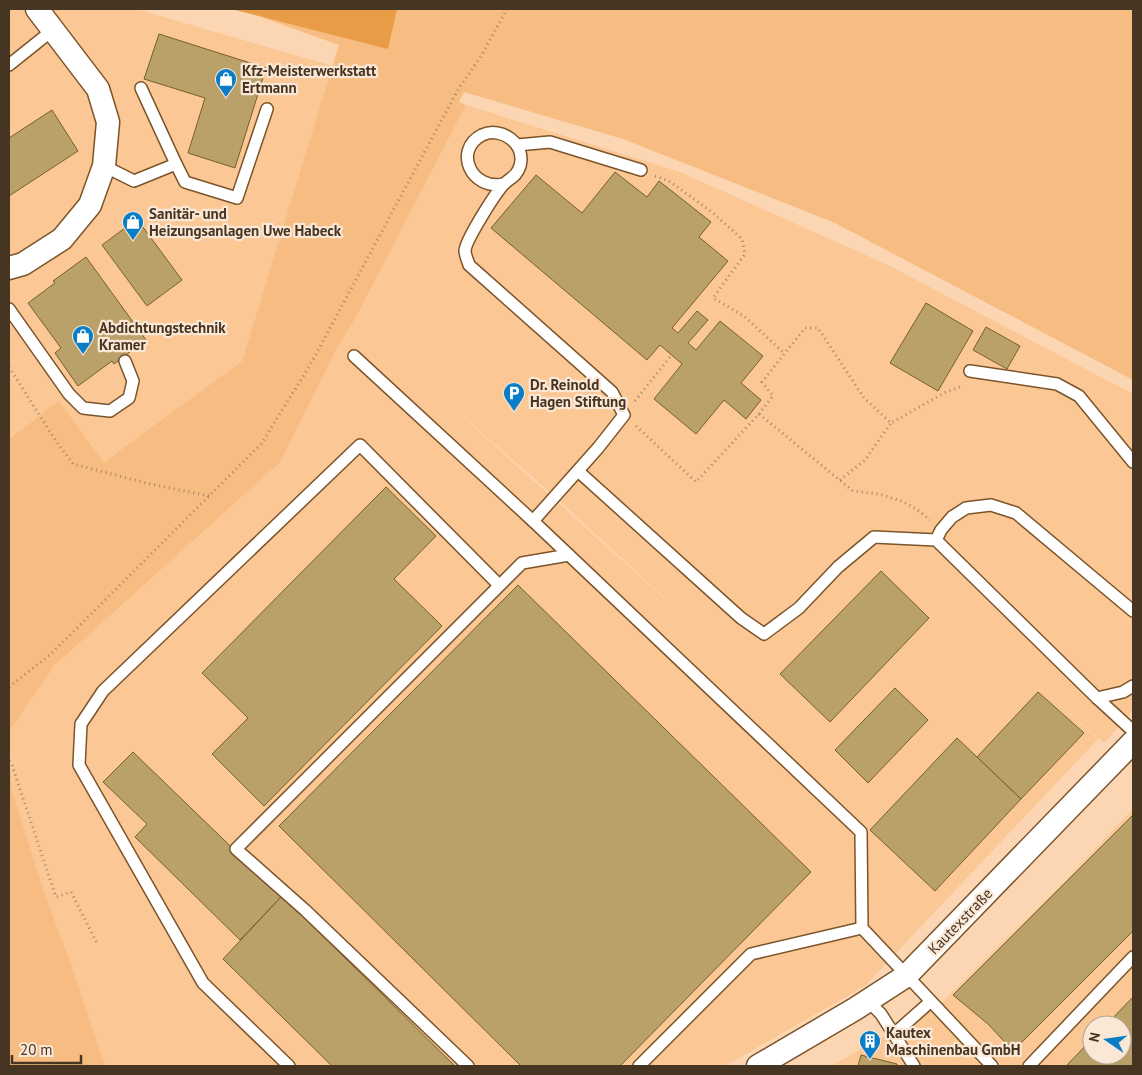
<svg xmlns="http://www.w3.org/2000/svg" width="1142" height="1075" font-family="'PT Sans',sans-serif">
<rect width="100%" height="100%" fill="#fcd6b2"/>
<g fill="#fbc794" fill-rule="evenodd">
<polygon points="9,9 136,9 333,66 242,361 104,462 59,401 9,439"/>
<path d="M466,105l214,67 208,93 245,129v317l-29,32 -92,-79 86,75 -233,247 -140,80h-620l-33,-99 -28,-75 -32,-102 -3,-59 46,-66 265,-288 35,-58zM432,389l123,108 121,111h-1z"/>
<path d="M1133,809v257h-302l107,-60 126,-124zM1092,1025h30v30h-30z"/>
</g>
<g fill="#f7bc81">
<polygon points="239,9 1133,9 1133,380 835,223 623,139 464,92 459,102 466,105 355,319 336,350 280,462 55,665 9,731 9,439 59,401 104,462 242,361 339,45"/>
<polygon points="9,749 12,790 44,892 72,967 105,1066 9,1066"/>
</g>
<polygon fill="#e99c46" points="231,9 397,9 388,49"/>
<g fill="#baa069" stroke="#776028">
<polygon points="159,34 266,68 235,168 188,153 205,98 144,79"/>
<polygon points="52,110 78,151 9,196 9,138"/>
<polygon points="615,172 647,197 659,181 711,222 699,237 728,261 672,328 678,333 697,311 708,320 688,343 696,350 720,321 763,356 741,383 761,400 746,419 724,400 696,434 654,399 682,364 660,345 647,360 491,228 536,175 582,213"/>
<polygon points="137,219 182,280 147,306 102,245"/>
<polygon points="86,257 146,340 114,364 112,361 78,386 55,353 61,348 28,303 55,283 53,281"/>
<polygon points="926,303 973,331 938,391 890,363"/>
<polygon points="986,327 1020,346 1007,369 973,350"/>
<polygon points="386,487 436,536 394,579 442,626 264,806 212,754 248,718 202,673"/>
<polygon points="881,571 929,618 830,722 780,674"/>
<polygon points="518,585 811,872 620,1066 521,1066 279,826"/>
<polygon points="895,688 928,720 868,783 835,750"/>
<polygon points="1038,692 1084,733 1021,799 977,757"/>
<polygon points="957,738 1021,799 935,891 870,830"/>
<polygon points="133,752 282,896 240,940 135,837 147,824 103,782"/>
<polygon points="1133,815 1133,931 1013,1051 988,1024 953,995"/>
<polygon points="282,896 455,1066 332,1066 223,959"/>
<polygon points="1133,997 1133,1066 1066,1066 1092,1039 1092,1055 1122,1055 1122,1025 1106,1025"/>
<polygon points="861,1055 897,1064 897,1066 858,1066"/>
</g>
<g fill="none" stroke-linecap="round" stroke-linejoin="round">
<g stroke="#7c5429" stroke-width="14">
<g id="service">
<polyline points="9,65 54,29"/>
<polyline points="517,145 550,142 641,170"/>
<polyline points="176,164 185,182 237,198 267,109"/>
<polyline points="104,166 134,181 176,164 141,88"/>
<path d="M504,184c-33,7 -51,-34 -22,-49 20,-9 44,9 38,31 -4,12 -11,12 -17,19 -8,9 -38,56 -38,66 0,4 3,10 4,14l143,127 12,23 -26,33 -65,73"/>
<polyline points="9,309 69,394 83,408 110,411 129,398 133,381 125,361"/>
<polyline points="354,356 533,521 861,832 862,928 992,1066"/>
<polyline points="970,371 1057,384 1079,396 1133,462"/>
<polyline points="578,471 741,618 764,634 799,608 838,567 874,537 936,540 1097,698 1133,731"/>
<polyline points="936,540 941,530 952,517 966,508 991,505 1016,513 1133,611"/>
<polyline points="1097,698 1123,692 1133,686"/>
<polyline points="868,1001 881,1014 914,1066"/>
<polyline points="894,1034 930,1002"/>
<polyline points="289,1066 203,983 79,765 81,724 103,691 360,445 499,585"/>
<polyline points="468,1066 305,910 236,849 522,563 569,555"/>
<polyline points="639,1066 751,954 862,928"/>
<polyline points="1029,1066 1133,957"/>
</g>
</g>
<g stroke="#7c5429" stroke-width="25">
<g id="minor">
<polyline points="9,268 23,264 62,239 90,205 104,166 108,122 98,89 37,9"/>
<polyline points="758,1066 855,1009 906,976 1133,742"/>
</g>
</g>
<g stroke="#a3876c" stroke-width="3" stroke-dasharray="1 4" stroke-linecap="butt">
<polyline points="655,176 669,181 713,213 742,239 745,254 713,298 744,316 785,354"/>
<polyline points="9,367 54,438 73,464 146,483 209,496"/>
<polyline points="635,401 670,357"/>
<polyline points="759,414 773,396 762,382 805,328 818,328 864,398 891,423 944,393 962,386"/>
<polyline points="636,426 696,482 759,414 853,491 879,494 904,502 919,511 930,520"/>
<polyline points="840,480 865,460 891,423"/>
<polyline points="9,687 51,654 261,444 309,367 459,88 480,58 507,9"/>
<polyline points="9,761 12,765 56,897 71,892 98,945"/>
</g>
<use href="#service" stroke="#fff" stroke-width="11"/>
<use href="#minor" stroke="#fff" stroke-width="22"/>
</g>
<defs>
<g id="shop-pin" transform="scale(1.125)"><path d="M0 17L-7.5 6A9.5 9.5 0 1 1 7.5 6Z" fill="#0a7dc7" stroke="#fae7d5"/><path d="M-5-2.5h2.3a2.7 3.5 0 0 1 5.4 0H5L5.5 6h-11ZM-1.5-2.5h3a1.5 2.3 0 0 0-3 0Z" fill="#fff"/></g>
<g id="parking-pin" transform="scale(1.125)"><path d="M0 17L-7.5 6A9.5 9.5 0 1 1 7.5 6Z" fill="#0a7dc7" stroke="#fae7d5"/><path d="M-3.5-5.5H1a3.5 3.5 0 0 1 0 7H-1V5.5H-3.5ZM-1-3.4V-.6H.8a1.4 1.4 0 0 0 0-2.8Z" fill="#fff"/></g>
<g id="building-pin" transform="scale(1.125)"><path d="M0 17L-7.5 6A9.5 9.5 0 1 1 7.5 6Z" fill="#0a7dc7" stroke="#fae7d5"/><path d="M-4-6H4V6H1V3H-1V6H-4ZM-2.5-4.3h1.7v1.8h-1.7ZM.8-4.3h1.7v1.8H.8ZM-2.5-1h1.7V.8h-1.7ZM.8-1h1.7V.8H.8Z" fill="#fff"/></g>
</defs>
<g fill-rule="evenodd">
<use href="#shop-pin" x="226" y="79"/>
<use href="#shop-pin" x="133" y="222"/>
<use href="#shop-pin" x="83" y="336"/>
<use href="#parking-pin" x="514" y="393"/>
<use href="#building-pin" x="870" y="1041"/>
</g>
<g text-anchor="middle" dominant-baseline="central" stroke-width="4.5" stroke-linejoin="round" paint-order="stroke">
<g font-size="15" font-weight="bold" fill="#473523" stroke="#fae7d5" text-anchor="start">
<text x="242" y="70">Kfz-Meisterwerkstatt<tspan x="242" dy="17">Ertmann</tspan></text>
<text x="149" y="213">Sanitär- und<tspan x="149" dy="17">Heizungsanlagen Uwe Habeck</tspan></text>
<text x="99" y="327">Abdichtungstechnik<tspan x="99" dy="17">Kramer</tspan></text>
<text x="530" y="384">Dr. Reinold<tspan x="530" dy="17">Hagen Stiftung</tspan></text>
<text x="886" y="1032">Kautex<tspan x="886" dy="17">Maschinenbau GmbH</tspan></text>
</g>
<g font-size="15" fill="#473523" stroke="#fae7d5">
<text transform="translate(960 921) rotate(-46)">Kautexstraße</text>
</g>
</g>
<rect width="1142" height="1075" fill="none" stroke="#473523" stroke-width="20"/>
<g transform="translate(1107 1040) rotate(283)"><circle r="24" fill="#fae7d5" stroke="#b2a08e"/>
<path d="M0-4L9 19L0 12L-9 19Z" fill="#0a7dc7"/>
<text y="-8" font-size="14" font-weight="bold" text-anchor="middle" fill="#473523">N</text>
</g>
<path d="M12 1055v8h69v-8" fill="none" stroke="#473523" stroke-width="2.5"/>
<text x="20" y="1055" font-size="15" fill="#473523" stroke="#fae7d5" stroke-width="4" paint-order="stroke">20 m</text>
</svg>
